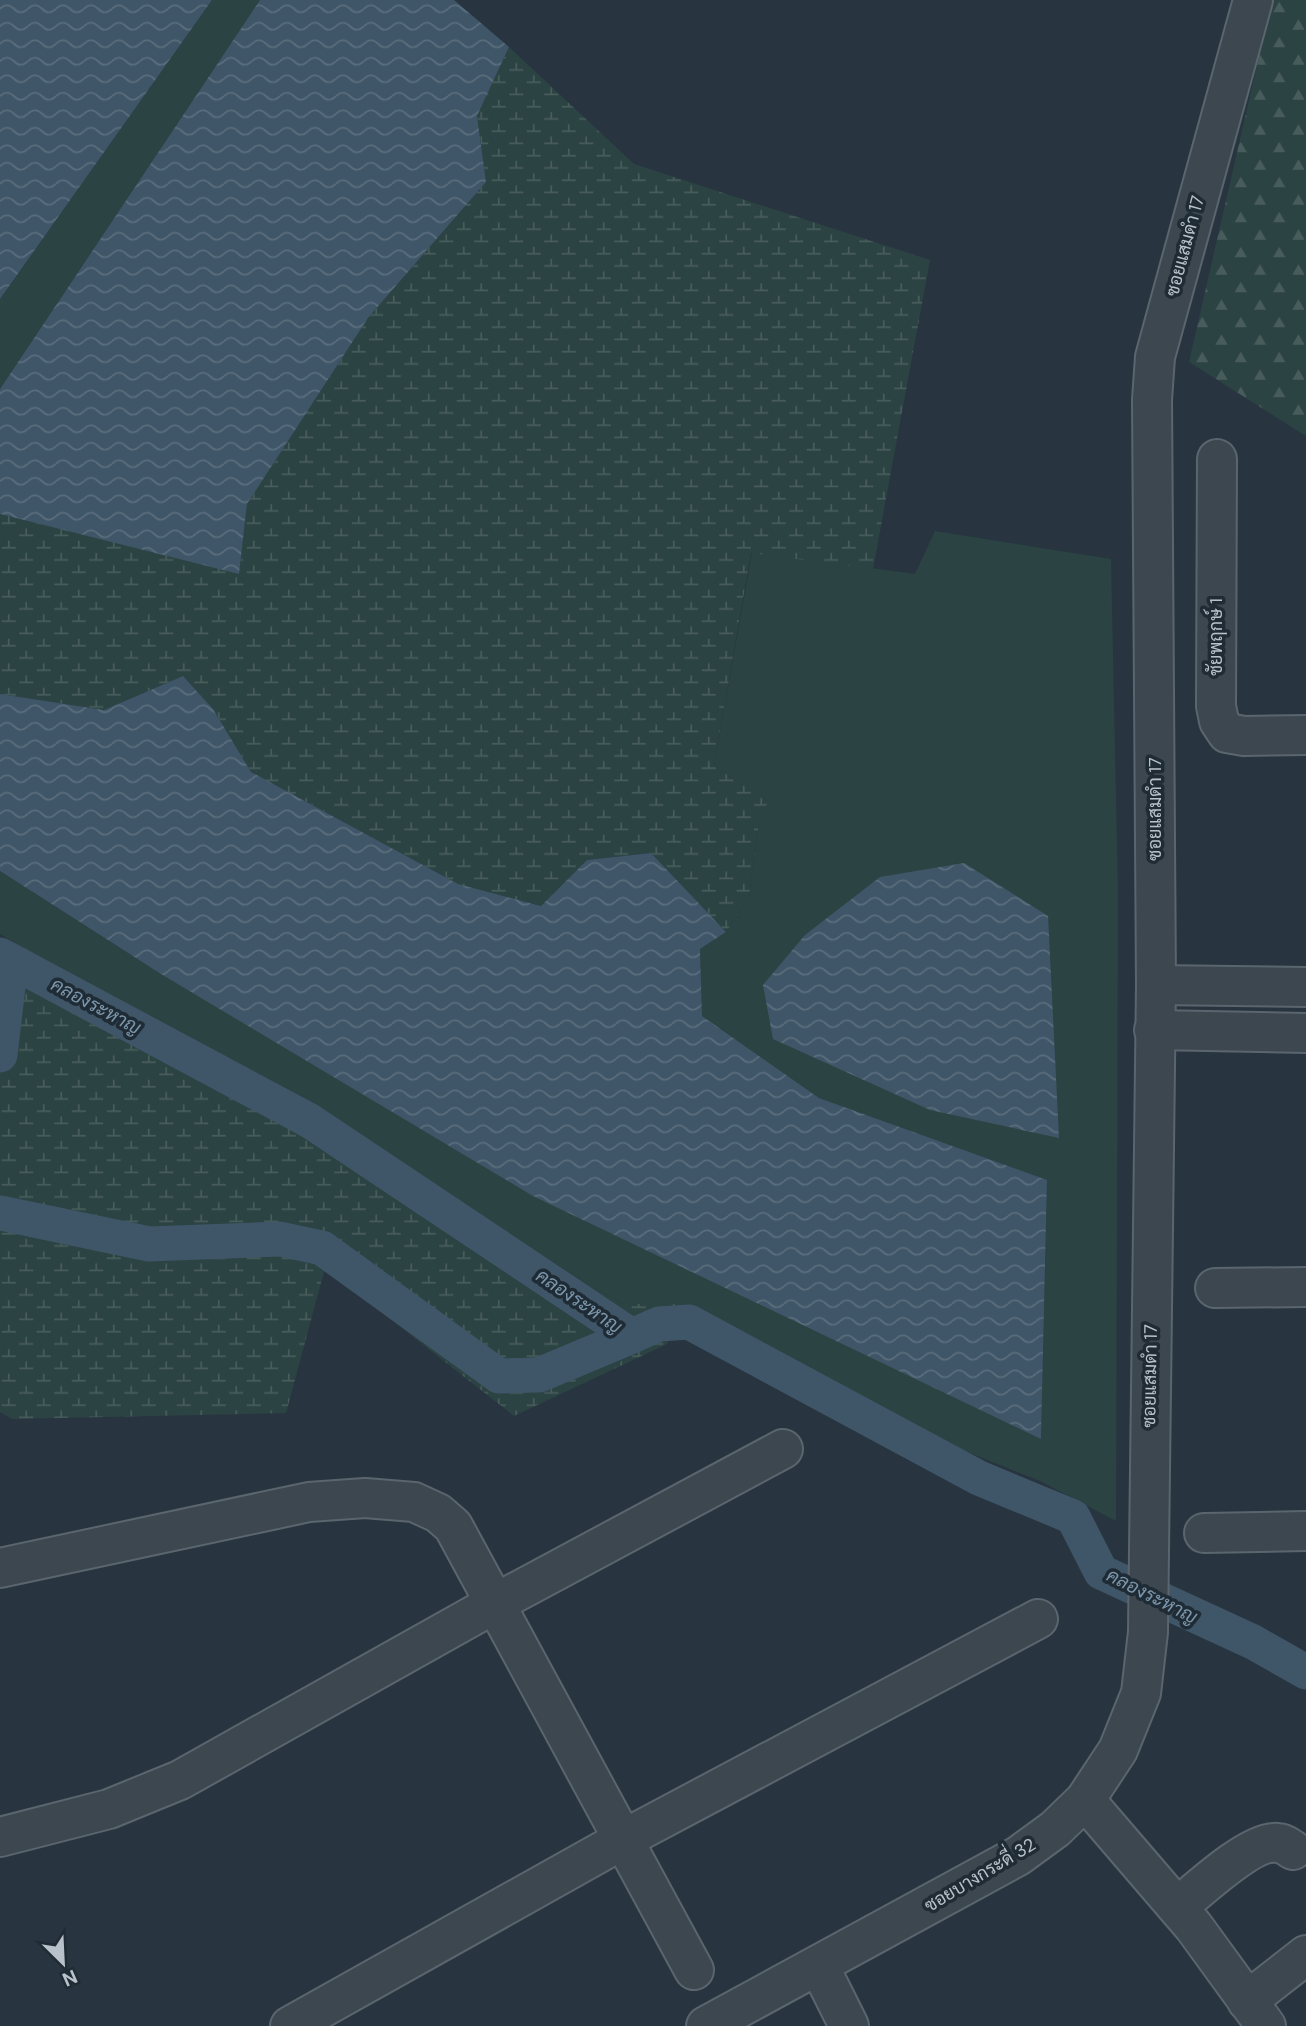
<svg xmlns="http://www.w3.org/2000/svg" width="1306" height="2026" font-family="'DM Sans',Sarabun,sans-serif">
<defs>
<pattern id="forest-firs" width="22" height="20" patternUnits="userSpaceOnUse" patternTransform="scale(1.75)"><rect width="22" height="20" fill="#2b4342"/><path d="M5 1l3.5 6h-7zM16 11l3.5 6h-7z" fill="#485c5c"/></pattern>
<pattern id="wetland-marsh" width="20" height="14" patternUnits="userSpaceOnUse" patternTransform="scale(1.75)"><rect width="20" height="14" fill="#2b4342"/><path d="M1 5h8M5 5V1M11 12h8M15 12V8" fill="none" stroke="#485c5c"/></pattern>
<pattern id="water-waves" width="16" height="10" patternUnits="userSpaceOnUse" patternTransform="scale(1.75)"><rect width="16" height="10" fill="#3f5668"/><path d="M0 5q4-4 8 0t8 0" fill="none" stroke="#596d7c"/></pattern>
</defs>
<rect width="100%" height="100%" fill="#283540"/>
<g fill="#2b4342">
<polygon points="212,0 260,0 0,389 0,299"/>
<polygon points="935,531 1111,559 1118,893 1116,1521 1040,1481 965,1451 684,1304 623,1304 0,934 0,871 161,974 1041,1436 1047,1180 819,1098 702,1016 700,949 726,932 749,897 759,822 767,802 714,766 752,552 915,574"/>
</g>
<polygon fill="url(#forest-firs)" points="1272,0 1306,0 1306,436 1189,362"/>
<g fill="url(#wetland-marsh)">
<polygon points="509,47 634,164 930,260 873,569 751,553 714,766 768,802 759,822 749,897 726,932 651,853 587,860 541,906 458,884 251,772 213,709 183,676 104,710 0,694 0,514 239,573 247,504 368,318 486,182 477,116"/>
<polygon points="23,947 623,1304 684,1304 667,1344 514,1416 325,1268 286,1413 12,1419 0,1412 0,981 2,965"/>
</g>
<g fill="url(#water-waves)">
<polygon points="0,0 212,0 0,299"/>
<polygon points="260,0 454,0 509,47 477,116 486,182 368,318 247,504 239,574 0,514 0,389"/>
<polygon points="183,676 213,709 251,772 458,884 541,906 587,860 651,853 726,932 700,949 702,1016 819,1098 1047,1180 1041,1439 533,1196 161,974 0,871 0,694 104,710"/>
<polygon points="964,863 1048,916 1059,1138 930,1110 773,1039 763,985 805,935 880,877"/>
</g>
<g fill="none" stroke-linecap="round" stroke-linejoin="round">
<g stroke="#3f5668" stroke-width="35">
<polyline points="0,955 310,1121 632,1336 659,1324 689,1322 979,1478 1073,1517 1101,1572 1253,1642 1306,1672"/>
<polyline points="0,1055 11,961"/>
<polyline points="0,1213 149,1244 280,1239 322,1248 499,1376 539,1375 632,1336"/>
</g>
<g stroke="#5a656d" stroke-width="42">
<g id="minor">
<polyline points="1217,459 1216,706 1219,721 1227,733 1244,736 1306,735"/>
<polyline points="1156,985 1306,987"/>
<polyline points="1154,1030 1306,1033"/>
<polyline points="1215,1288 1306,1287"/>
<polyline points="1204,1533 1306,1531"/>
<polyline points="0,1568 309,1502 365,1498 414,1502 438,1513 453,1526 694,1970"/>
<polyline points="1085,1800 1194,1927 1266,2026"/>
<polyline points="0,1837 109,1809 180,1780 494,1604 783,1449"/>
<path d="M1178,1907c20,-17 75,-68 100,-64 6,0 10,4 15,7"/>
<polyline points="819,1966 849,2026"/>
<polyline points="1247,2001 1306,1955"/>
<polyline points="290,2026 624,1839 1038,1619"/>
<polyline points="706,2026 1018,1856 1055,1829 1085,1800 1118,1750 1141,1693 1148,1632 1156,985 1152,400 1155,357 1253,0"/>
</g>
</g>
<use href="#minor" stroke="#3c4750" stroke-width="38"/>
</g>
<g text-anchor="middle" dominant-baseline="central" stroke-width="7" stroke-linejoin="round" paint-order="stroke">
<g font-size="18" fill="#b9c2ca" stroke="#202c35">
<text transform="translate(1185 246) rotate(-75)">ซอยแสมดำ 17</text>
<text transform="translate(1216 637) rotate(-90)">ชัยพฤกษ์ 1</text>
<text transform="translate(1155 809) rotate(-90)">ซอยแสมดำ 17</text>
<text transform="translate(1150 1376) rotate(-89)">ซอยแสมดำ 17</text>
<text transform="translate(980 1875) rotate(-31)">ซอยบางกระดี่ 32</text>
</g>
<g font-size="19" font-style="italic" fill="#7b96ab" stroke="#202c35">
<text transform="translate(96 1006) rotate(28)">คลองระหาญ</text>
<text transform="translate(579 1301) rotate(34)">คลองระหาญ</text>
<text transform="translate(1152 1596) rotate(27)">คลองระหาญ</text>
</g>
</g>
<g transform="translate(63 1963) rotate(156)" stroke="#202c35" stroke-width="5" paint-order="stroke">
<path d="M0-5L12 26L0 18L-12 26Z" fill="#b9c2ca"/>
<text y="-10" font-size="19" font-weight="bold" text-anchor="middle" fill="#b9c2ca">N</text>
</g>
</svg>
